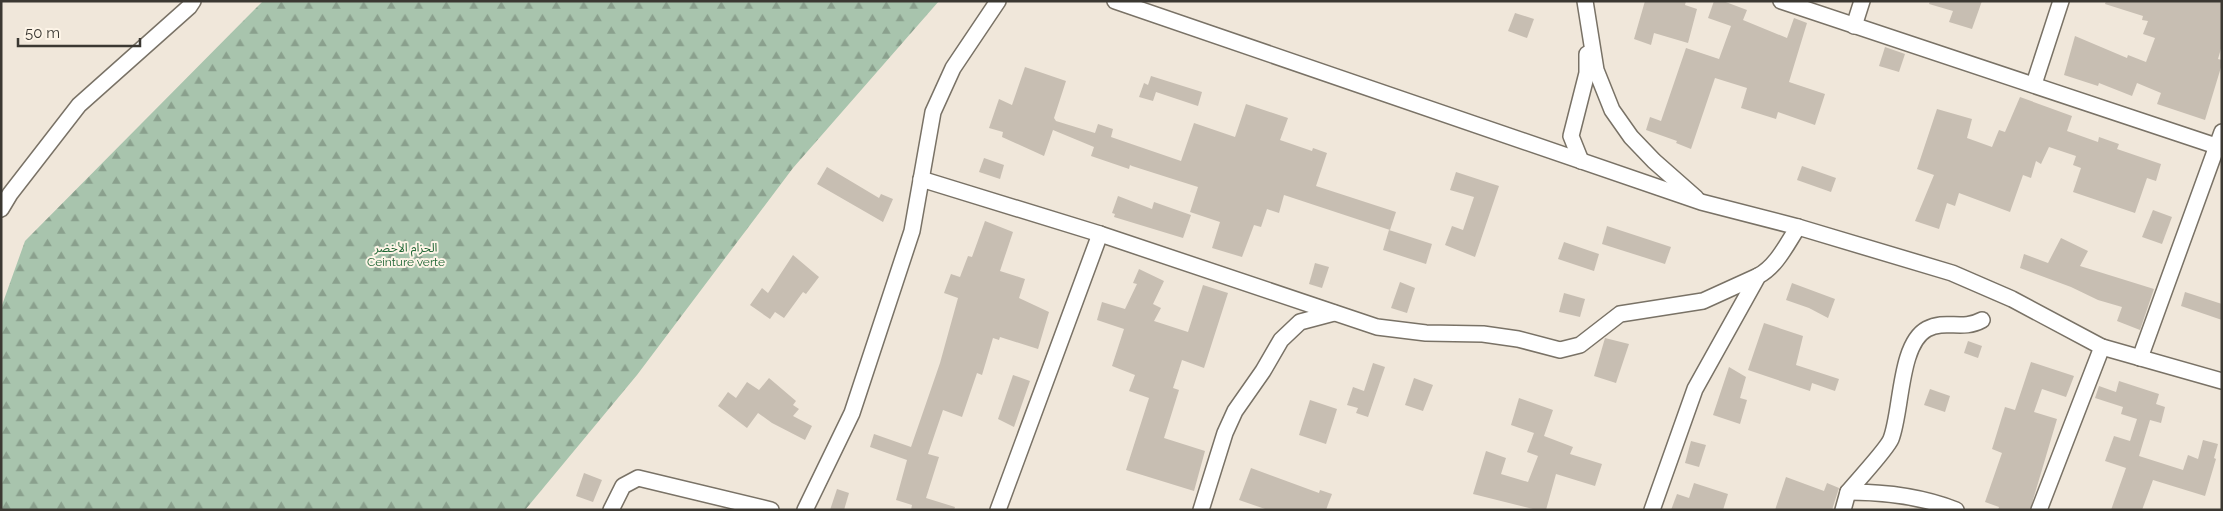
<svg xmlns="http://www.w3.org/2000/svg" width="2223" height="511" font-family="Raleway,'Noto Sans Arabic',sans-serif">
<defs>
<pattern id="forest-firs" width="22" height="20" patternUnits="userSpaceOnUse" patternTransform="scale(1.25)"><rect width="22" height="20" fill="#a8c4ad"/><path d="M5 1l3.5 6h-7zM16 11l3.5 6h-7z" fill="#8aa08d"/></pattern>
</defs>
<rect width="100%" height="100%" fill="#f0e7da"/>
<polygon fill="url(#forest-firs)" points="263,1 939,1 793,168 637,375 525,510 1,510 1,308 25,241"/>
<g fill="#c7beb2">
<polygon points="1645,1 1686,1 1685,5 1697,9 1688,43 1654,33 1651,45 1634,39"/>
<polygon points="1714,1 1723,1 1747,10 1743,20 1787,38 1794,18 1807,23 1789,82 1825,94 1815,125 1778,112 1776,119 1741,108 1747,88 1715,78 1691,149 1676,143 1677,141 1646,130 1650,117 1661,121 1686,48 1719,59 1731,26 1708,18"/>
<polygon points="1930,1 1982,1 1972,29 1949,22 1953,11 1929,4"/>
<polygon points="2106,1 2222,1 2222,45 2218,59 2222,60 2222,64 2205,120 2157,104 2161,93 2137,83 2132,96 2099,83 2098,86 2064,75 2075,36 2127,58 2128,55 2146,62 2155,38 2143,34 2148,21 2142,20 2143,16 2105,4"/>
<polygon points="1515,13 1534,19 1527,38 1508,31"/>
<polygon points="1885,47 1905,54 1899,72 1879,66"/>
<polygon points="1025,67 1066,81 1054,118 1056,121 1095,133 1098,124 1113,129 1111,137 1181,161 1194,123 1235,137 1246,104 1288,118 1280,140 1312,151 1313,148 1327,153 1316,186 1396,212 1390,230 1284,195 1279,213 1267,209 1261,227 1254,225 1242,257 1212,248 1220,222 1190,212 1198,187 1132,166 1130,165 1129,169 1091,156 1094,147 1053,130 1044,156 1002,137 1003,132 989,128 999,99 1012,105"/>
<polygon points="1151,76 1202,92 1198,106 1156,92 1153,101 1139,97 1144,83 1148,85"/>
<polygon points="2020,97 2072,116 2067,131 2098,142 2099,137 2119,144 2117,149 2161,164 2156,181 2147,178 2135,213 2073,192 2081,168 2073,165 2076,156 2049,147 2041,164 2036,161 2031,178 2023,175 2010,212 1959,193 1955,206 1947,203 1939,229 1915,221 1934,175 1917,169 1937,109 1972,119 1967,138 1992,147 1999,130 2005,132"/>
<polygon points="984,158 1004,165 1000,179 979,172"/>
<polygon points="1802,166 1836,178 1831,192 1797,180"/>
<polygon points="827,167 879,198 881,194 893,199 883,222 817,184"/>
<polygon points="1456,172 1499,186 1475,257 1445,245 1452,226 1463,230 1474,197 1450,190"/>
<polygon points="1118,196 1152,209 1154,202 1191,215 1183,238 1114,217 1115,214 1112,213"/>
<polygon points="2153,210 2172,217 2162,244 2142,237"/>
<polygon points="985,221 1013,232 1000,271 1025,279 1019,298 1049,312 1038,349 1000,337 999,340 993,338 982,375 977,373 962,417 943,410 928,454 939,457 926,498 955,507 954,510 911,510 912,505 896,500 907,460 870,447 874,434 911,447 940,363 958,298 944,293 951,274 960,277 968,256 972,257"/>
<polygon points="1607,226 1671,247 1665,264 1602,244"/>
<polygon points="1389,230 1432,244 1426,264 1383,250"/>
<polygon points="2061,238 2088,251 2080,266 2154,289 2140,330 2117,321 2122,307 2098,300 2071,287 2020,268 2024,254 2048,263"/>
<polygon points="1564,242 1599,254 1594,271 1558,259"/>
<polygon points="793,255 819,277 806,294 803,292 784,318 775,312 770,319 750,305 762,288 768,293"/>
<polygon points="1315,263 1329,267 1322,288 1309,284"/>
<polygon points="1139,269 1164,281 1153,304 1161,308 1154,321 1188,332 1203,285 1228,293 1204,368 1182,360 1173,388 1179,390 1164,438 1205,451 1194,491 1126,470 1149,398 1129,391 1135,375 1112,366 1124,329 1097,320 1102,302 1125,309 1137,284 1133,283"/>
<polygon points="1400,282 1415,288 1407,313 1391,308"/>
<polygon points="1792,283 1835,299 1828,318 1809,308 1786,300"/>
<polygon points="2185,292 2222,304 2222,320 2181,306"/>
<polygon points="1564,293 1585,299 1580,317 1559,312"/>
<polygon points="1764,323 1803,336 1796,365 1839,379 1835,391 1812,383 1810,391 1748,370"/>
<polygon points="1605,338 1629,344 1616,383 1594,376"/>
<polygon points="1968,341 1982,346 1978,358 1964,353"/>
<polygon points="2031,362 2074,376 2066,397 2042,389 2034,412 2057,419 2030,510 1998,510 1999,507 1985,502 2002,453 1992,449 2005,407 2015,410"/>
<polygon points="1373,363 1385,367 1368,417 1356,413 1358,408 1347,405 1353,387 1364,391"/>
<polygon points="1729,367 1746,377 1740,398 1747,400 1740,424 1713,415"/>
<polygon points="1013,375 1030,381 1014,427 998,419"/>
<polygon points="769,378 796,401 793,405 799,409 793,416 812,426 805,440 772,423 758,413 747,428 718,406 728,392 736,398 747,382 759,390"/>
<polygon points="1414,378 1433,385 1423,411 1405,405"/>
<polygon points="2119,381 2159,394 2156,404 2165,407 2161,423 2150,420 2139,456 2183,470 2188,455 2198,459 2203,440 2218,444 2214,458 2216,459 2205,496 2153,480 2142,510 2111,510 2126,468 2105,461 2114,436 2130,441 2137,419 2121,414 2123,407 2095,398 2099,386 2116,392"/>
<polygon points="1930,389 1950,396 1945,412 1924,405"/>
<polygon points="1519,398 1553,410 1544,436 1573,447 1570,454 1602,464 1595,486 1556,474 1546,510 1537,510 1473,494 1486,451 1506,458 1501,474 1528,482 1538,456 1527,452 1534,433 1511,425"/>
<polygon points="1310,400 1337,409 1326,444 1299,435"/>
<polygon points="1691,441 1706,445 1699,467 1685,463"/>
<polygon points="1251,468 1319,493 1320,490 1332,494 1326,510 1268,510 1239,500"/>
<polygon points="584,473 602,480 593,502 576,496"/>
<polygon points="1786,477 1824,491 1827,483 1839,488 1832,510 1775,510"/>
<polygon points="1694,483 1728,494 1723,510 1671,510 1677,494 1689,498"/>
<polygon points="837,489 849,493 844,510 830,510"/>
</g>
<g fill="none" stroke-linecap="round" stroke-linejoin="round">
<g stroke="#797266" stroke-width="18">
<g id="minor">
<polyline points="1115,1 1701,202 1798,227 1952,273 2012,299 2102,347 2222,381"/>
<polyline points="1585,1 1596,70 1612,110 1631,137 1654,161 1696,198"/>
<polyline points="1781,1 2222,148"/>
<polyline points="1854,26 1862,1"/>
<polyline points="2034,84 2061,1"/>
<polyline points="1581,161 1571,136 1587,73 1587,54"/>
<polyline points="921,179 1100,234 1377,327 1426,333 1483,334 1518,339 1560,350 1580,345 1620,314 1703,301 1758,276"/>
<polyline points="1,209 10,194 79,105 189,7 193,1"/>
<polyline points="2140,358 2222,132"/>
<polyline points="611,510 623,486 638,478 771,510"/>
<polyline points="805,510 852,413 912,231 933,112 953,68 998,1"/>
<polyline points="998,510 1100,234"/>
<polyline points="1201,510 1225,433 1235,411 1263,371 1281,340 1300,322 1334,313"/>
<path d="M1652,510l43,-121 63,-113c18,-9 29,-32 40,-49"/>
<polyline points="1843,510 1848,492"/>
<path d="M1956,510c-35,-14 -71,-18 -108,-18 9,-11 39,-43 43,-53 11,-28 8,-95 36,-110 19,-10 35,2 55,-9"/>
<polyline points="2039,510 2102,347"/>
</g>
</g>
<use href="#minor" stroke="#fff" stroke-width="15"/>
</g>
<g text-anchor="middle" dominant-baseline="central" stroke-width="4" stroke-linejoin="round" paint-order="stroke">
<g font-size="12" fill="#1e6534" stroke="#fdf4e7">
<text x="406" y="248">الحزام الأخضر<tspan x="406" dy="14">Ceinture verte</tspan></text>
</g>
</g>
<rect width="2223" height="511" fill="none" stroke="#3b3832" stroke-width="5"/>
<path d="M18 38v8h122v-8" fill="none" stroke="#3b3832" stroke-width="2.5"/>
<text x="25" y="38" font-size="15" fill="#3b3832" stroke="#fdf4e7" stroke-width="4" paint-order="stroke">50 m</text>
</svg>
